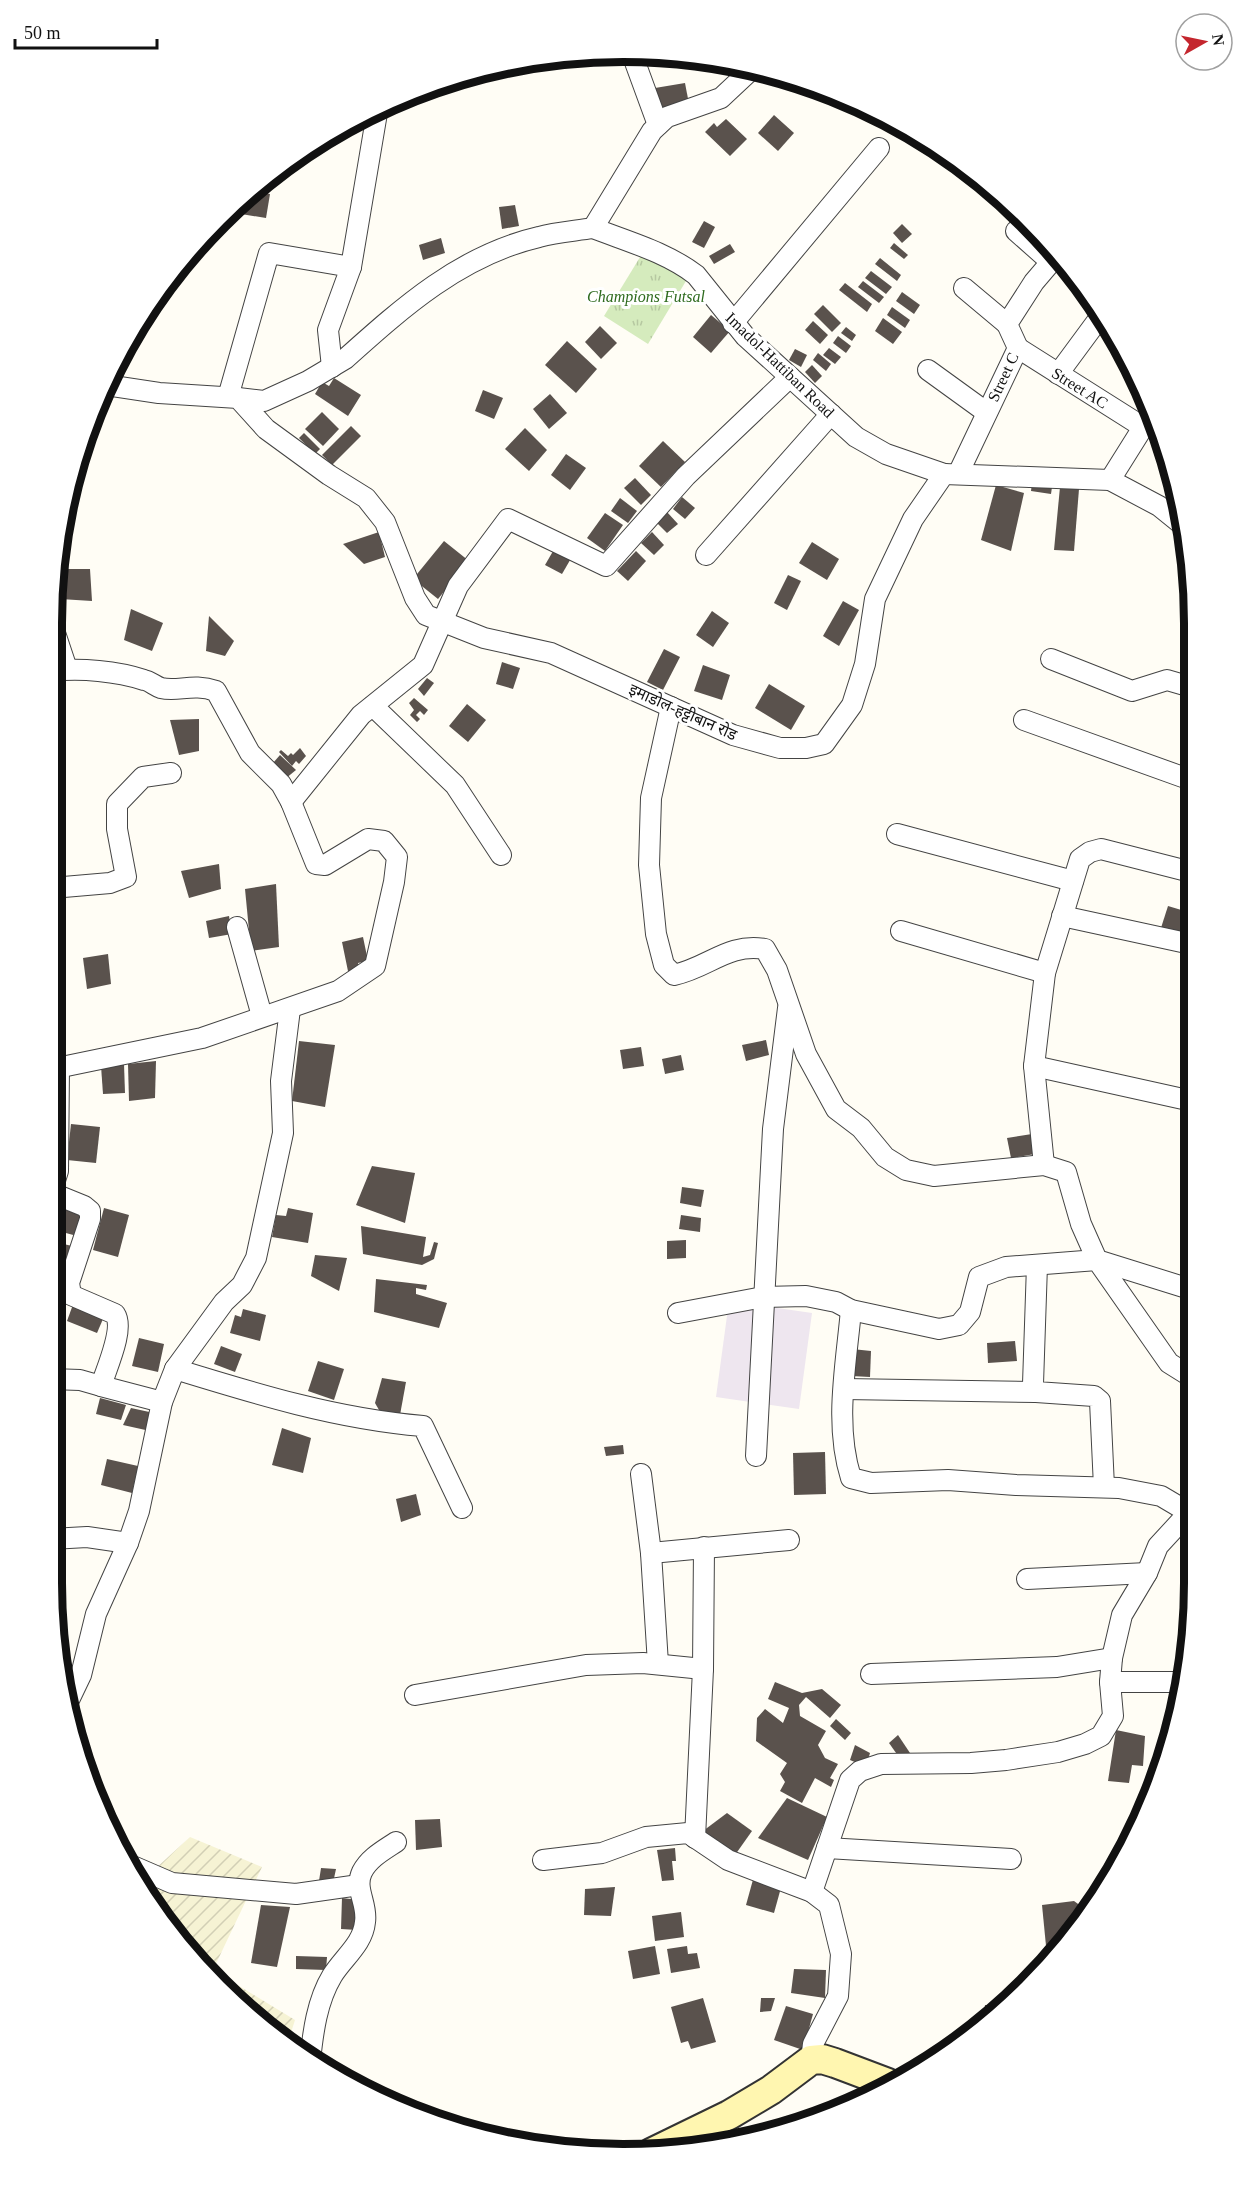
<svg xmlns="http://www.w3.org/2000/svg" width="1246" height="2206" font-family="'Times New Roman','Noto Sans Devanagari',serif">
<defs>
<pattern id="farmland-furrows" width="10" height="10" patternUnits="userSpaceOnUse" patternTransform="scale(1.5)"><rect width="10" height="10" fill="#f6f3d4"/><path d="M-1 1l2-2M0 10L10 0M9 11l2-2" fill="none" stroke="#d2cfb5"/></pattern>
<pattern id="park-tufts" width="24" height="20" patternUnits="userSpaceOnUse" patternTransform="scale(1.5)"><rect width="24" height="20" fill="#d5ebbd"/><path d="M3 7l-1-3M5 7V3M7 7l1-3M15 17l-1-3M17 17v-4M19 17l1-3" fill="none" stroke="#b6c8a1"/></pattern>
</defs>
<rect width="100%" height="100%" fill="#fffdf5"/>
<polygon fill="#eee6ef" points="729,1301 812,1313 799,1409 716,1397"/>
<polygon fill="url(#farmland-furrows)" points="190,1837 262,1867 213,1970 295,2020 288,2042 169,1931 142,1881"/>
<polygon fill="url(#park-tufts)" points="645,249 689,276 648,344 604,316"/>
<g fill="#5a524d">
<polygon points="685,83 689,104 658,111 655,88"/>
<polygon points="774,115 794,133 778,151 758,133"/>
<polygon points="726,119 747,139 730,156 705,132 714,123 717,127"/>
<polygon points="252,191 270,194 266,218 229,212"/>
<polygon points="515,205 519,226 502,229 499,207"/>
<polygon points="704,221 715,227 704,248 692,242"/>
<polygon points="902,224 912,234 902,243 893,233"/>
<polygon points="441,238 445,253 423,260 419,245"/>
<polygon points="894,243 908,255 904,259 890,248"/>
<polygon points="730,244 735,252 714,264 709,256"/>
<polygon points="880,258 901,275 897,281 875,264"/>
<polygon points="871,271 892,287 886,294 865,278"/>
<polygon points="863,281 884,297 879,303 858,287"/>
<polygon points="845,283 872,304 867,312 839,290"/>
<polygon points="902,292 920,305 914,314 896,301"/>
<polygon points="823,305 841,323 832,332 814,314"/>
<polygon points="892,307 910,320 905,328 887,315"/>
<polygon points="711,315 730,331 711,353 693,337"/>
<polygon points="883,318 902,332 893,344 875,331"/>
<polygon points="813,321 828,335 820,344 805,330"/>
<polygon points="600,326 617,343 601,359 585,342"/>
<polygon points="846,327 856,335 852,341 841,333"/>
<polygon points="838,336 851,346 846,353 833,343"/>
<polygon points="567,341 597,369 576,393 545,365"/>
<polygon points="829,348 841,357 835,364 823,355"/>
<polygon points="795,349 807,355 801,367 789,360"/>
<polygon points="818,353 831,364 826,371 813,360"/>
<polygon points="812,365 822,376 815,383 805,372"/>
<polygon points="334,378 361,395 348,416 315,394 322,382 329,386"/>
<polygon points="483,390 503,398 494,419 475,411"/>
<polygon points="550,394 567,413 549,429 533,409"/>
<polygon points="322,412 339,429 323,446 305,429"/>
<polygon points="351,426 361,436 332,465 322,455"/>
<polygon points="525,428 547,450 529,471 505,449"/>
<polygon points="304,433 320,449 315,454 299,438"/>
<polygon points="663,441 685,462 661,487 639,466"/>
<polygon points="566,454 586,468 570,490 551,475"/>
<polygon points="635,478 651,495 641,505 624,488"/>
<polygon points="1032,483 1052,487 1051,494 1031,491"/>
<polygon points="996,485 1024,493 1011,551 981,540"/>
<polygon points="1060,487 1079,489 1074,551 1054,550"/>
<polygon points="682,497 695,508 685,519 673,509"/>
<polygon points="620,498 637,511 628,523 611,511"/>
<polygon points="667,512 678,524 667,533 656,522"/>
<polygon points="605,513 623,525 605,551 587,538"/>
<polygon points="379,532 385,557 364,564 343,544"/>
<polygon points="652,532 664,545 654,555 641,543"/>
<polygon points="444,541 469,561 438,599 413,579"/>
<polygon points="812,542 839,559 827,580 799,563"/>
<polygon points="556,546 573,555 562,574 545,565"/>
<polygon points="636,551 646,561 628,581 617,571"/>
<polygon points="57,569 90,569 92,601 60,599"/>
<polygon points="788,575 801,581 787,610 774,603"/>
<polygon points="843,601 859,610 839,646 823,636"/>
<polygon points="131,609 163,623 152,651 124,640"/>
<polygon points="712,611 729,623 713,647 696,635"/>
<polygon points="209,616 234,641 225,656 206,651"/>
<polygon points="664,649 680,657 663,690 647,682"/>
<polygon points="502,662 520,668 513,689 496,684"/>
<polygon points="703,665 730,675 722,700 694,691"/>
<polygon points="427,678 434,683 424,696 418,689"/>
<polygon points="769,684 805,706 791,730 755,708"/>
<polygon points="414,698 428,710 424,715 420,711 416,715 420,719 417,722 410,715 414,710 409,703"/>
<polygon points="60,701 61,737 52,737 52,703"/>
<polygon points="467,704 486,720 468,742 449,726"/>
<polygon points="199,719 199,751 179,755 170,720"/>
<polygon points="300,748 306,756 299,764 296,761 292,766 279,752 281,750 288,756 291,753 293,755"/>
<polygon points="280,755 296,770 285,779 273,763"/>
<polygon points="219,864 221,889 189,898 181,871"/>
<polygon points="276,884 279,947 251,951 245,889"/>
<polygon points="1168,906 1188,912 1180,937 1160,931"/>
<polygon points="229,916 232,934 209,938 206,921"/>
<polygon points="363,937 368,961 358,963 361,974 349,976 342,942"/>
<polygon points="108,954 111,984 87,989 83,958"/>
<polygon points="766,1040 769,1055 746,1061 742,1045"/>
<polygon points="299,1041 335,1045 325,1107 292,1101"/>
<polygon points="641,1047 644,1066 623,1069 620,1050"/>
<polygon points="681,1055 684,1070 665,1074 662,1059"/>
<polygon points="156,1061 155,1098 129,1101 128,1064"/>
<polygon points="124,1064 125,1093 103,1094 101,1066"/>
<polygon points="71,1124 100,1127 96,1163 67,1160"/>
<polygon points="1032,1134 1035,1154 1011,1158 1007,1138"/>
<polygon points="372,1166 415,1173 405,1223 356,1205"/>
<polygon points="682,1187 704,1190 701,1207 680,1203"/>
<polygon points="54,1204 84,1212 77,1236 51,1229"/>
<polygon points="104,1208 129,1215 118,1257 93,1250"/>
<polygon points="288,1208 313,1213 308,1243 272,1237 276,1215 286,1216"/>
<polygon points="681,1215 701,1218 700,1232 679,1229"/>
<polygon points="361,1226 426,1237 423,1257 430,1255 434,1242 438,1243 434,1259 422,1265 363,1254"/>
<polygon points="686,1240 686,1258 667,1259 667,1241"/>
<polygon points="51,1241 72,1246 69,1262 51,1258"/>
<polygon points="315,1255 347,1258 339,1291 311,1276"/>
<polygon points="376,1279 427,1285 426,1290 416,1288 416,1294 447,1303 439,1328 374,1312"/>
<polygon points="75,1299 106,1312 97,1333 67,1321"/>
<polygon points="243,1309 266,1315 260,1341 230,1333 235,1315 241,1317"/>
<polygon points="139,1338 164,1344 158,1372 132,1366"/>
<polygon points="1015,1341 1017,1361 988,1363 987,1343"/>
<polygon points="221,1346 242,1354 235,1372 214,1364"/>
<polygon points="852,1349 871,1351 870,1377 851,1376"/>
<polygon points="318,1361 344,1369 334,1400 308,1391"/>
<polygon points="382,1378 406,1382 400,1415 379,1410 375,1403"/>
<polygon points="100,1398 126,1405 121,1420 96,1414"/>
<polygon points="131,1408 154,1413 150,1431 123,1425"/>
<polygon points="282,1428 311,1438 303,1473 272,1465"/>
<polygon points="623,1445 624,1454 606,1456 604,1447"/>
<polygon points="825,1452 826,1494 794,1495 793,1453"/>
<polygon points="107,1459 138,1466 132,1493 101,1485"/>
<polygon points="416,1494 421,1515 401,1522 396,1499"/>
<polygon points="775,1682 802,1693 822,1689 841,1705 830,1718 806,1697 799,1705 800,1716 826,1731 818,1745 825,1758 838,1764 830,1778 834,1780 831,1787 815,1778 802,1803 780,1791 785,1782 780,1774 787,1763 756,1741 757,1718 765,1709 783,1723 789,1708 768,1699"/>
<polygon points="836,1719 851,1733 845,1740 830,1726"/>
<polygon points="1116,1730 1145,1736 1143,1766 1132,1765 1129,1783 1108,1781"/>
<polygon points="898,1735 910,1753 901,1760 889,1743"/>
<polygon points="855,1745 870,1753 866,1767 850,1760"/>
<polygon points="787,1798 827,1817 808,1860 758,1838"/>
<polygon points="727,1813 752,1831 735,1855 703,1831"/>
<polygon points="440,1819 442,1847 416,1850 415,1820"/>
<polygon points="675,1848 676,1861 672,1861 674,1880 662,1881 657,1850"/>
<polygon points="321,1868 336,1869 333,1883 319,1881"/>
<polygon points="754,1876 782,1884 774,1913 746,1905"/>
<polygon points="615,1887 611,1916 584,1915 585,1889"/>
<polygon points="342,1898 359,1900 357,1930 341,1929"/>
<polygon points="1074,1901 1085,1909 1047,1956 1042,1905"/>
<polygon points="261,1905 290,1907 277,1967 251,1963"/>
<polygon points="681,1912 684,1937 655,1941 652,1916"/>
<polygon points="655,1946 660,1974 633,1979 628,1951"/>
<polygon points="687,1946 688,1954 697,1953 700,1968 671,1973 667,1949"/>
<polygon points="296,1956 327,1957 326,1970 296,1969"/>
<polygon points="794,1969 826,1970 825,1998 791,1993"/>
<polygon points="703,1998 716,2042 691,2049 688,2041 681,2043 671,2007"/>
<polygon points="761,1998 775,1998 771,2011 760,2012"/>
<polygon points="985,2005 994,2005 994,2017 983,2024"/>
<polygon points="786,2006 813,2014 803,2050 774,2040"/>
</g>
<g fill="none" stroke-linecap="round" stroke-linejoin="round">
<g stroke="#444" stroke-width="22">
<g id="street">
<polyline points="632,54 658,125"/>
<path d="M593,228c36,14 73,24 103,47l49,61 111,101 30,17 58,20"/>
<polyline points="593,228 652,131 667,117 721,98 752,69"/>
<polyline points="1016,231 1051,262"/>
<polyline points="351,267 378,107"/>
<polyline points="964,288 1007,324"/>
<polyline points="733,323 879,148"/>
<polyline points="1018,348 1143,427"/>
<polyline points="928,370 986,412"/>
<polyline points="1058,374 1103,313"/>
<polyline points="106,385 159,393 238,398 266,429 329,475 366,498 385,522 415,598 426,615 484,638 551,653 733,735 780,748 806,748 824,744 852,705 865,664 875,599 913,519 944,474 1110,480 1159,506 1185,527"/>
<polyline points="228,397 269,253 351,267 328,330 332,367"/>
<path d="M238,398l26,3 44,-20 37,-22c58,-52 116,-104 194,-122 17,-5 36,-6 54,-9"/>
<polyline points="958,474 1018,348 1007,324 1034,282 1057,255"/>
<polyline points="1110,480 1152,413"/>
<polyline points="706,555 831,414"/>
<polyline points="52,624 67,669"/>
<polyline points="1051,659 1132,691 1167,680 1191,687"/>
<polyline points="373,706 455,785 501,855"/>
<path d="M671,707l-20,91 -2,67 7,69 8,31 10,10c36,-8 53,-32 91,-26l12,21 29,84 30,55 25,19 24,29 21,13 28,6 110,-11 22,7 15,52 16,36 96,30"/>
<polyline points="1024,720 1191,780"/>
<polyline points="291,802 361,715 423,665 458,586 508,519 606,566 686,476 790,377"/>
<polyline points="897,834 1073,881"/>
<polyline points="52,888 110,883 126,877 117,829 117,804 143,777 171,773"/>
<polyline points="1062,916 1191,944"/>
<polyline points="237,927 262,1016"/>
<polyline points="901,931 1045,973"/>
<polyline points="1034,1066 1192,1101"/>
<path d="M52,1069l150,-31 136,-47 37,-25 19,-84 3,-25 -13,-16 -16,-2 -43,26 -9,-1 -25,-62 -10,-18 -31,-31 -34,-62c-23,-8 -38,1 -55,-3 -6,-2 -11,-7 -17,-8 -27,-9 -63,-12 -92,-9"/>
<polyline points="1044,1165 1034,1066 1045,973 1080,859 1090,852 1101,849 1191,872"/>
<polyline points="51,1193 58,1171 59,1067"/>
<polyline points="1037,1265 1033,1384 1036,1392 1094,1396 1100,1401 1104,1487"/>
<path d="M851,1310c-5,56 -17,114 0,168l20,5 77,-3 68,5 103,3 42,8 27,16"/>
<polyline points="678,1313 763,1297 806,1296 836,1302 851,1310 939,1329 959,1325 970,1312 979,1277 1006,1267 1097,1260 1169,1363 1193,1378"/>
<path d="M175,1369c81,25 162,50 248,57l39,82"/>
<path d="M51,1379l29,1 21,6c5,-17 24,-57 14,-72l-44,-19 -2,-12 21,-64v-8l-6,-5 -32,-13"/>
<polyline points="101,1386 162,1402"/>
<polyline points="844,1389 1036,1392"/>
<polyline points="756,1456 773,1129 788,1008"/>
<polyline points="641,1474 651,1553 658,1664"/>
<polyline points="51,1539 87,1537 128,1543"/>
<polyline points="651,1553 789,1540"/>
<polyline points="1027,1579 1147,1573"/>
<polyline points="871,1674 1057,1667 1112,1658"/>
<polyline points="1110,1682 1181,1682"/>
<polyline points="415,1695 586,1665 643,1663 703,1669"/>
<polyline points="70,1698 81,1675 96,1614 128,1543 139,1511 162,1402 175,1369 224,1302 242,1285 256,1258 283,1133 281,1081 290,1009"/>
<polyline points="695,1838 703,1669 704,1547"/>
<polyline points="827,1848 1011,1859"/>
<polyline points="543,1860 602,1853 646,1837 688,1833 728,1860 812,1892 829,1905 841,1954 838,1996 813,2044 811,2060"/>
<polyline points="135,1867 172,1883 296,1894 359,1885"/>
<polyline points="812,1892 850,1780 860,1771 881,1764 971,1763 1006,1760 1058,1752 1085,1744 1101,1736 1113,1716 1110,1682 1112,1658 1122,1615 1147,1573 1158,1546 1193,1508"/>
<path d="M310,2061c3,-29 7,-60 22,-85 11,-18 31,-32 33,-54 3,-18 -11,-33 -3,-50 7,-14 22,-22 34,-30"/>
</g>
</g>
<g stroke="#333" stroke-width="32">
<polyline id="secondary" points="651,2153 729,2115 771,2090 811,2060 822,2059 835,2063 888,2083"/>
</g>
<use href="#street" stroke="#fff" stroke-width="20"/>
<use href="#secondary" stroke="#fff6b0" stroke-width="28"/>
</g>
<g text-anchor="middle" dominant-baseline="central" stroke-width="6" stroke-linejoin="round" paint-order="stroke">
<g font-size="16" font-style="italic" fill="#2f6b1f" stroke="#fff">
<text x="646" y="296">Champions Futsal</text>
</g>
<g font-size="16" fill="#111" stroke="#fff">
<text transform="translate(780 365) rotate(44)">Imadol-Hattiban Road</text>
<text transform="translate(1003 377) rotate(-65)">Street C</text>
<text transform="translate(1080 388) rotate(32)">Street AC</text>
<text transform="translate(683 712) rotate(24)">इमाडोल-हट्टीबान रोड</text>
</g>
</g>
<path d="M0 0H1246V2206H0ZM623 62H623A561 561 0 0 1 1184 623V1583A561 561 0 0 1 623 2144H623A561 561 0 0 1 62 1583V623A561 561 0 0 1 623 62Z" fill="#fff" fill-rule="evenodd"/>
<path fill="none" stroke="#111" stroke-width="8" d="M623 62H623A561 561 0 0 1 1184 623V1583A561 561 0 0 1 623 2144H623A561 561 0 0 1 62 1583V623A561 561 0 0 1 623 62Z"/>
<g transform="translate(1204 42) rotate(81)"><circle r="28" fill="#ffffff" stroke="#a0a0a0" stroke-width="1.5"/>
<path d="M0-4.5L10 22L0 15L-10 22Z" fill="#c4262e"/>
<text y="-9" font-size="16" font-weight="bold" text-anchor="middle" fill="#111111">N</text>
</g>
<path d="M15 39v9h142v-9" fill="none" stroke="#111111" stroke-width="3"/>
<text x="24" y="39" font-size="18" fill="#111111" stroke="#ffffff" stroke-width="4.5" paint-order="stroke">50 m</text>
</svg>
